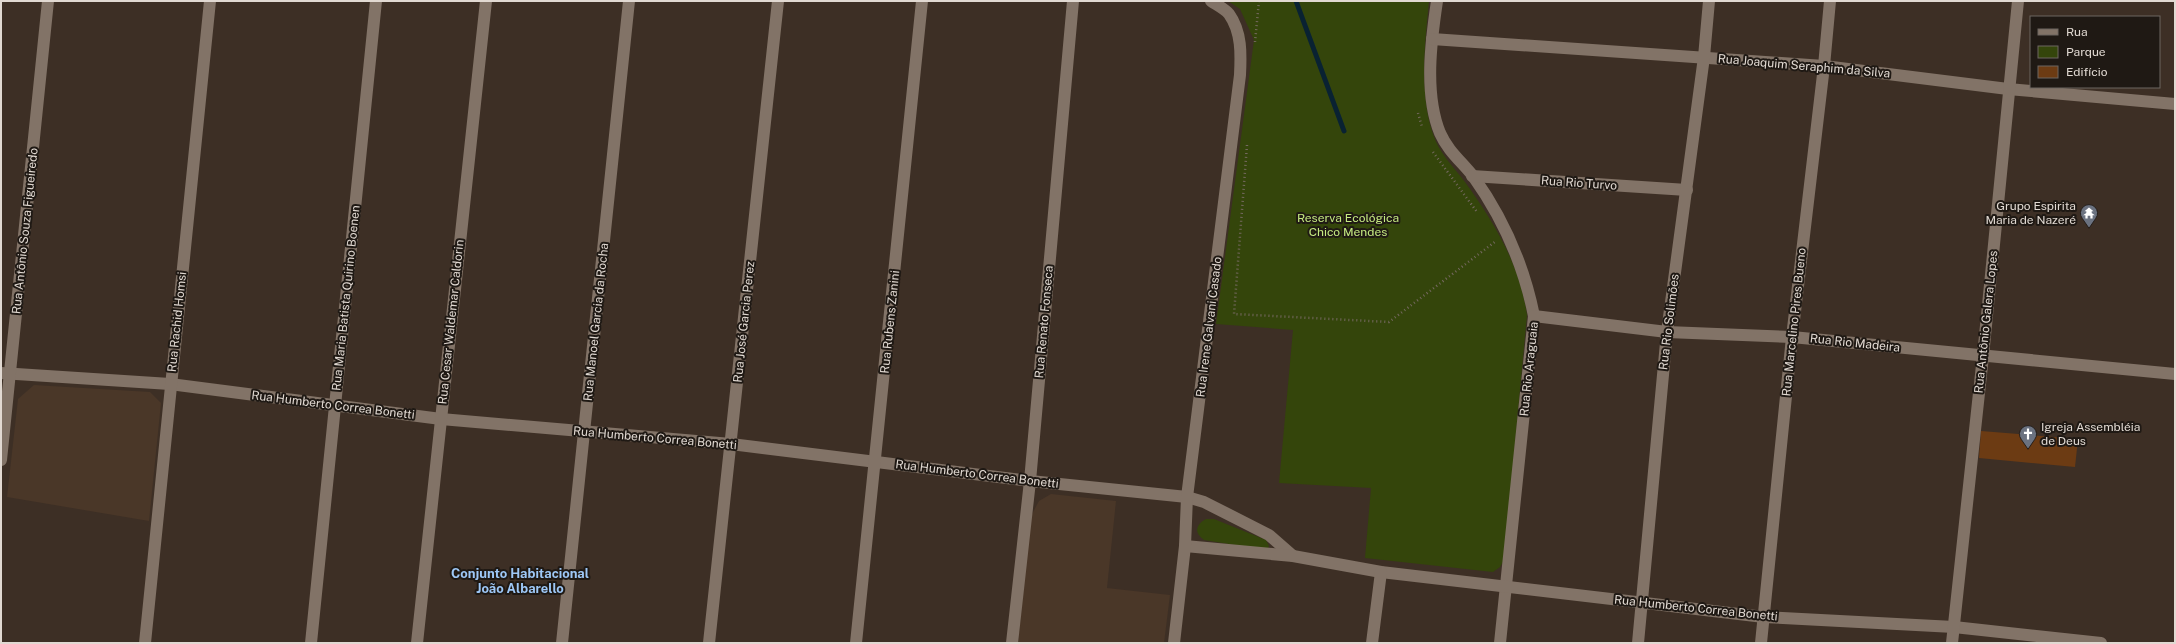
<svg xmlns="http://www.w3.org/2000/svg" width="2176" height="644" font-family="'Public Sans',sans-serif">
<rect width="100%" height="100%" fill="#3d2f25"/>
<g fill="#4a3728">
<polygon points="34,385 150,392 161,403 149,521 7,497 18,399"/>
<polygon points="1051,494 1116,501 1107,588 1170,595 1164,643 1018,643 1031,516 1039,501"/>
</g>
<g fill="#34450b">
<path d="M1228,1h201c-4,41 -10,93 4,133 6,19 20,32 32,48 29,40 55,83 62,133l-23,245 -4,7 -7,5 -128,-14 6,-70 -92,-5 14,-153 -77,-6 38,-284 -14,-31z"/>
<path d="M1206,519h8l52,21 3,6 -2,4 -63,-10c-10,-7 -9,-15 2,-21z"/>
</g>
<g fill="none" stroke-linecap="round" stroke-linejoin="round">
<polyline stroke="#092232" stroke-width="5" points="1296,1 1344,131"/>
</g>
<polygon fill="#6c3b13" points="1981,431 2078,439 2075,467 1979,458"/>
<g fill="none" stroke-linecap="round" stroke-linejoin="round">
<g stroke="#756960" stroke-width="2.5" stroke-dasharray="1 3" stroke-linecap="butt">
<polyline points="1255,42 1259,1"/>
<polyline points="1418,113 1422,127"/>
<polyline points="1247,145 1234,314 1389,322 1496,241"/>
<polyline points="1433,152 1477,212"/>
</g>
<g stroke="#827367" stroke-width="12">
<path d="M1437,1c-6,40 -13,93 3,132 8,18 21,28 33,43 30,42 51,90 61,140l-34,327"/>
<polyline points="1432,39 1824,66 2008,89 2175,104"/>
<polyline points="1472,176 1687,190"/>
<polyline points="1534,316 1667,332 1792,337 2175,374"/>
<polyline points="1,373 170,384 441,419 731,444 1030,481 1187,497 1204,502 1269,535 1293,556"/>
<polyline points="1,460 48,1"/>
<polyline points="1185,546 1293,556 1381,572 1764,617 1954,627 2101,643"/>
<polyline points="145,643 210,1"/>
<polyline points="311,643 376,1"/>
<polyline points="417,643 486,1"/>
<polyline points="562,643 629,1"/>
<polyline points="709,643 778,1"/>
<polyline points="856,643 922,1"/>
<polyline points="1012,643 1030,481 1073,1"/>
<path d="M1174,643l11,-97 2,-49 53,-422c1,-20 2,-43 -11,-61 -4,-5 -12,-9 -18,-13"/>
<polyline points="1372,643 1381,572"/>
<polyline points="1638,643 1667,332 1704,57 1709,1"/>
<polyline points="1761,643 1792,337 1824,66 1830,1"/>
<polyline points="1952,643 1983,356 2018,1"/>
</g>
</g>
<defs>
<g id="temple-pin" transform="scale(0.9)"><path d="M0 17L-7.5 6A9.5 9.5 0 1 1 7.5 6Z" fill="#6b7280" stroke="#1f1914"/><path d="M0-6L5-2H3V0L6.5 2.5H4V6H1.5V3h-3V6H-4V2.5H-6.5L-3 0V-2H-5Z" fill="#fff"/></g>
<g id="church-pin" transform="scale(0.9)"><path d="M0 17L-7.5 6A9.5 9.5 0 1 1 7.5 6Z" fill="#6b7280" stroke="#1f1914"/><path d="M-1.2-6h2.4v3.5h3.3v2.4h-3.3V6h-2.4V-.1h-3.3v-2.4h3.3Z" fill="#fff"/></g>
</defs>
<g fill-rule="evenodd">
<use href="#temple-pin" x="2089" y="213"/>
<use href="#church-pin" x="2028" y="434"/>
</g>
<g text-anchor="middle" dominant-baseline="central" stroke-width="4" stroke-linejoin="round" paint-order="stroke">
<g font-size="12" fill="#e1d9d2" stroke="#1f1914">
<text transform="translate(1804 66) rotate(5)">Rua Joaquim Seraphim da Silva</text>
<text transform="translate(1579 183) rotate(4)">Rua Rio Turvo</text>
<text transform="translate(25 231) rotate(-84)">Rua Antônio Souza Figueiredo</text>
<text transform="translate(346 298) rotate(-84)">Rua Maria Batista Quirino Boenen</text>
<text transform="translate(177 322) rotate(-84)">Rua Rachid Homsi</text>
<text transform="translate(451 322) rotate(-84)">Rua Cesar Waldemar Caldorin</text>
<text transform="translate(596 322) rotate(-84)">Rua Manoel Garcia da Rocha</text>
<text transform="translate(744 322) rotate(-84)">Rua José Garcia Perez</text>
<text transform="translate(890 322) rotate(-84)">Rua Rubens Zanini</text>
<text transform="translate(1044 322) rotate(-85)">Rua Renato Fonseca</text>
<text transform="translate(1669 322) rotate(-83)">Rua Rio Solimões</text>
<text transform="translate(1794 322) rotate(-84)">Rua Marcelino Pires Bueno</text>
<text transform="translate(1986 322) rotate(-84)">Rua Antônio Galera Lopes</text>
<text transform="translate(1209 327) rotate(-83)">Rua Irene Galvani Casado</text>
<text transform="translate(1855 343) rotate(6)">Rua Rio Madeira</text>
<text transform="translate(1529 369) rotate(-84)">Rua Rio Araguaia</text>
<text transform="translate(333 405) rotate(7)">Rua Humberto Correa Bonetti</text>
<text transform="translate(655 438) rotate(5)">Rua Humberto Correa Bonetti</text>
<text transform="translate(977 474) rotate(7)">Rua Humberto Correa Bonetti</text>
<text transform="translate(1696 608) rotate(6)">Rua Humberto Correa Bonetti</text>
</g>
<g font-size="12" fill="#e1d9d2" stroke="#1f1914" text-anchor="end">
<text x="2076" y="206">Grupo Espirita<tspan x="2076" dy="14">Maria de Nazeré</tspan></text>
<text x="2041" y="427" text-anchor="start">Igreja Assembléia<tspan x="2041" dy="14">de Deus</tspan></text>
</g>
<g font-size="12" fill="#c5ea81" stroke="#1f1914">
<text x="1348" y="218">Reserva Ecológica<tspan x="1348" dy="14">Chico Mendes</tspan></text>
</g>
<g font-size="13" font-weight="bold" fill="#9ec8f7" stroke="#1f1914">
<text x="520" y="573">Conjunto Habitacional<tspan x="520" dy="15">João Albarello</tspan></text>
</g>
</g>
<rect width="2176" height="644" fill="none" stroke="#e1d9d2" stroke-width="4"/>
<rect x="2030" y="16" width="130" height="72" fill="#1f1914" stroke="#6d6660"/>
<rect x="2038" y="29" width="20" height="6" fill="#827367" stroke="#6d6660"/>
<text x="2066" y="36" font-size="12" fill="#e1d9d2">Rua</text>
<rect x="2038" y="46" width="20" height="12" fill="#34450b" stroke="#6d6660"/>
<text x="2066" y="56" font-size="12" fill="#e1d9d2">Parque</text>
<rect x="2038" y="66" width="20" height="12" fill="#6c3b13" stroke="#6d6660"/>
<text x="2066" y="76" font-size="12" fill="#e1d9d2">Edifício</text>
</svg>
